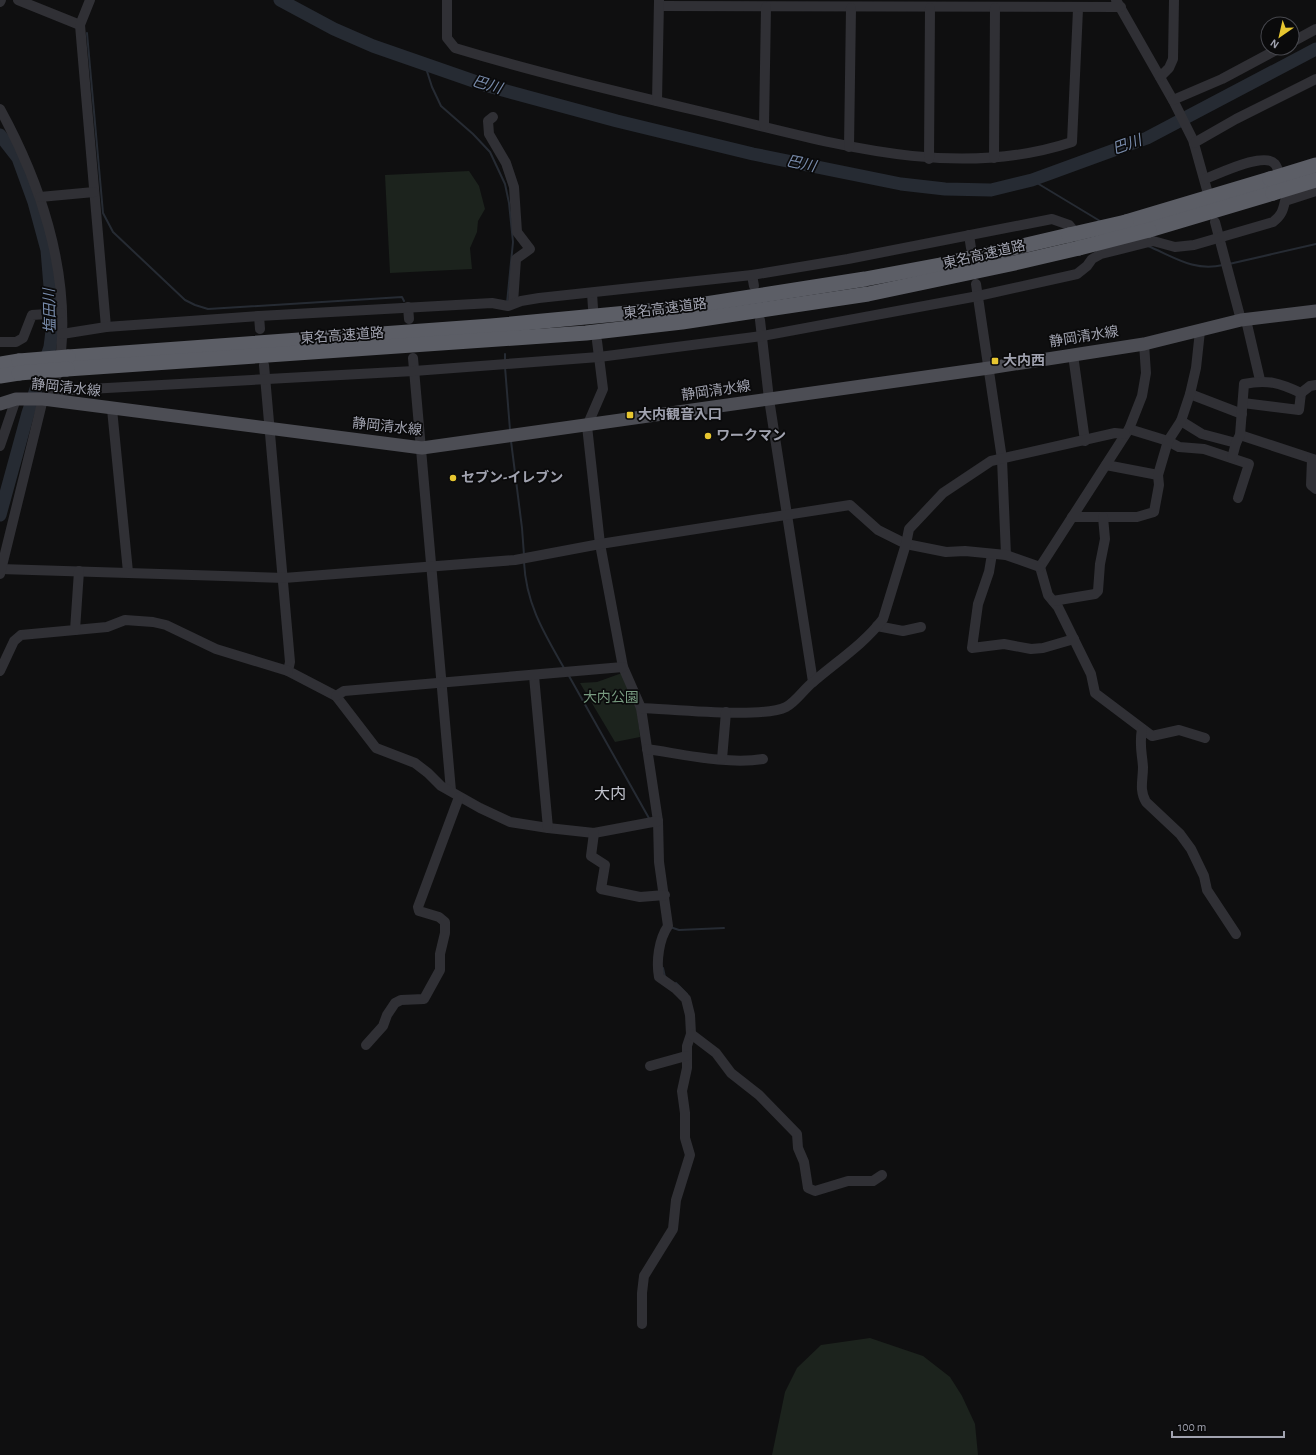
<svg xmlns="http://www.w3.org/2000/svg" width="1316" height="1455" font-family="'Alegreya Sans','Noto Sans JP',sans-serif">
<rect width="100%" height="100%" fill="#0f0f10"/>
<g fill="#1c231d">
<polygon points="469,171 479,186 485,209 478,221 477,232 470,248 472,269 390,273 385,175"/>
<polygon points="622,673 637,708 640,737 615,742 580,683 597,682"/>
<polygon points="870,1338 923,1356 950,1377 962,1396 975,1424 978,1455 772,1455 785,1392 797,1368 821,1345"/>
</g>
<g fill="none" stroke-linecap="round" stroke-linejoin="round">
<g stroke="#262b33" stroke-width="2">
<polyline points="87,33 103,213 113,232 185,300 195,305 208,309 402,297 404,301"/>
<polyline points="425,65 432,87 441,106 473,134 490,152 505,184 509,203 513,242 507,303"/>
<polyline points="1032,180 1100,221"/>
<path d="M1148,246c26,11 46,26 75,19"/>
<polyline points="1229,264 1316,244"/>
<polyline points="505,354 505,360"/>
<polyline points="505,367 510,430"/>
<polyline points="511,441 522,528 524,555"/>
<path d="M524,562c2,42 20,71 40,106"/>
<polyline points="569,676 650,820"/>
<polyline points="670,927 679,930 724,928"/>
<polyline points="663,968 665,977"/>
<polyline points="676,983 687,994"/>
</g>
<g stroke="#262b33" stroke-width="13">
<polyline points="280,0 334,29 373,46 488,86 617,121 753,154 901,184 945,189 991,190 1032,180 1147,138 1316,49"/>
<polyline points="0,135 18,158 34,202 47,250 53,323 50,347 28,413 0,515"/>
</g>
<g stroke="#303035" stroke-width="10">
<polyline points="18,0 80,25"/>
<polyline points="90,0 80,25 106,327"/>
<path d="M447,0v38l8,10c83,25 168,45 252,65 119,28 244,69 365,29l6,-133"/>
<polyline points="1116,0 1174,102 1193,140 1207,190"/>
<polyline points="0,2 1,0"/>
<polyline points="659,6 1121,7"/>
<polyline points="1292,42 1316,29"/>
<polyline points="1160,77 1169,68 1173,59 1174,0"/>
<polyline points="1173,100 1222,79 1280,48"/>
<polyline points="657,101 659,1"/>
<path d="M0,109c40,73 69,159 61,243 -1,13 -5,26 -8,39v6"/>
<polyline points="493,117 488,121 489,134 506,163 514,187 517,232 530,249 516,259 513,303"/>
<polyline points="764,126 766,7"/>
<polyline points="1194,143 1236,119 1316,79"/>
<polyline points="849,147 851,8"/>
<polyline points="994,158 995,8"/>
<polyline points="929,159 930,8"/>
<path d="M1205,179c14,-5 59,-28 70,-15 4,5 4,11 6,17"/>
<polyline points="40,197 94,192"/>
<polyline points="1215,222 1241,320"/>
<polyline points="969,235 971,248"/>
<polyline points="752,275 754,286"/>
<polyline points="976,284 1002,459 1006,555"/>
<polyline points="592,293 593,308"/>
<polyline points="408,307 409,319"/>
<polyline points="259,316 260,329"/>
<polyline points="760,320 769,399 813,682"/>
<polyline points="1246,320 1260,380"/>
<polyline points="62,334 106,327 259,316 492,303 508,306 521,301 539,298 752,275 848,259 1052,219 1069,225 1079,237"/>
<path d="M597,341l6,48 -16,37 13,118 23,123 18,41 17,113 1,41 9,64c-9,13 -12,35 -9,51l17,12 10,10 4,16 1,19 -4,12v22l-5,23 3,22v25l5,17 -14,45 -3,29 -29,47 -2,17v31"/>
<polyline points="0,342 16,342 23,338 32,315 61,313"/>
<polyline points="1073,355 1085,441"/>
<polyline points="413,358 451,791"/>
<polyline points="264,365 290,662 288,671 336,696 376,748 415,763 428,773 441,786 480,808 510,822 548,828 594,833 658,821"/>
<path d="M53,391l361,-20 185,-14 163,-21 216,-40 99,-22 10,-8 5,-7 9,-5 52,-13 22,6 19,-2 79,-23c8,-6 10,-11 12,-21l31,-10"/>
<polyline points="1190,394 1242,414"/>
<polyline points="1243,403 1299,410 1301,393"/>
<polyline points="112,409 128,572"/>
<polyline points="1181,421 1202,434 1236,443"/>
<polyline points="1129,429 1168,441 1179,447 1204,449 1249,464 1238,498"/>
<polyline points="1240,435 1316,460"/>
<polyline points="0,446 16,399"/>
<path d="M1232,458l4,-15 4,-8 4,-51c23,-5 36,-1 57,9l9,-7 6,-1"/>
<polyline points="1312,459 1311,485 1316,489"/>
<polyline points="1106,465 1158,475"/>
<polyline points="1072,517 1137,517 1154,512 1159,485 1158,475 1168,441 1181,421 1190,394 1196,368 1200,331"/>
<polyline points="992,554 989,572 978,604 972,648 1004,644 1031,649 1043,648 1074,639"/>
<polyline points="1040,567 1048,595 1058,607 1091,674 1095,693 1152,736 1179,730 1205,738"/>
<polyline points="1040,567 1129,429 1142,396 1146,373 1144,344"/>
<polyline points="0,569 284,578 515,560 600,544 850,505 878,530 906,544 946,552 965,551 1006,555 1040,567"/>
<polyline points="0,574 43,399"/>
<polyline points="1053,601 1095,594 1098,591 1100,564 1105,539 1103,517"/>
<polyline points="877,626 903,631 921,627"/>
<polyline points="75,630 107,627 125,620 153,622 166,625 216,649 288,671"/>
<polyline points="0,671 14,641 21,635 75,630 79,571"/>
<polyline points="534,676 548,828"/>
<polyline points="336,696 344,691 623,667"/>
<path d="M641,708c30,1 121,11 145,-1 10,-5 18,-18 27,-25 23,-20 51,-38 70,-63l23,-75 3,-15 34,-36 48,-32 124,-28 10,1"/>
<path d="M1142,729c-3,16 0,23 1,38 0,13 -4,23 3,35l34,32 11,15 13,27 3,14 29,44"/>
<path d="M647,749c35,5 81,16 116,10"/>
<polyline points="722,759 726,712"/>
<polyline points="594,833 591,856 605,865 601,889 640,897 665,895"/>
<polyline points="691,1034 716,1053 731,1073 759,1095 797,1134 798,1148 804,1162 808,1188 815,1191 848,1181 873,1181 882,1175"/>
<polyline points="366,1045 383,1026 387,1015 395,1003 401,1000 424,999 440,970 440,954 445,933 445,922 439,917 419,911 418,907 459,797"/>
<polyline points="650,1066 686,1056"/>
</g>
<polyline stroke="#4c4d54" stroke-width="13" points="0,404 16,399 43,399 422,448 989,368 1144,344 1241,320 1316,311"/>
<g stroke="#5c5e66" stroke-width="15">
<polyline points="1126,222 1270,179"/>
<polyline points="1149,230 1273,193"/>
<polyline points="68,357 491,326 680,308 865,279 940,265 1069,235"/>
<polyline points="0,364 19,361"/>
<polyline points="67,369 586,333 682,322 868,294 1019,262 1079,248"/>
<polyline points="0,376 19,373"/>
</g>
<g stroke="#5c5e66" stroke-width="15">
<polyline points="1270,179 1316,165"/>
<polyline points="1273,193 1316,180"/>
<polyline points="1069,235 1126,222"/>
<polyline points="1079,248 1149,230"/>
<polyline points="19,361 68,357"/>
<polyline points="19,373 67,369"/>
</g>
</g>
<g fill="#e7c630" stroke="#0a0a0b" stroke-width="1.5">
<rect x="991" y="357" width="8" height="8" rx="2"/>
<rect x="626" y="411" width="8" height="8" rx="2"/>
<circle cx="708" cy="436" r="4"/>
<circle cx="453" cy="478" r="4"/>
</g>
<g text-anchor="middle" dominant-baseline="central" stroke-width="3.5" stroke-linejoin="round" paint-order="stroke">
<g font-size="14" fill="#a1a3b0" stroke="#0a0a0b">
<text transform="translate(984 255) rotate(-13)">東名高速道路</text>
<text transform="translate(665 309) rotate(-7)">東名高速道路</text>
<text transform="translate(342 336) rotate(-4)">東名高速道路</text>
<text transform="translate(1084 337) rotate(-9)">静岡清水線</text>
<text transform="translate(66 388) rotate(6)">静岡清水線</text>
<text transform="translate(716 391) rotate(-8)">静岡清水線</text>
<text transform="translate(387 427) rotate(6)">静岡清水線</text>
</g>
<g font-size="14" font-weight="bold" fill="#a1a3b0" stroke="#0a0a0b" text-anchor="start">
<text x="1003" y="361">大内西</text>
<text x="638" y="415">大内観音入口</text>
<text x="716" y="436">ワークマン</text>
<text x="461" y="478">セブン-イレブン</text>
</g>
<g font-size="14" fill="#789b80" stroke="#0a0a0b">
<text x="611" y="698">大内公園</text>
</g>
<g font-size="15" font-style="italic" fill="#788bab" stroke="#0a0a0b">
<text transform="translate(487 85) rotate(17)">巴川</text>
<text transform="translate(1127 145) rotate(-20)">巴川</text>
<text transform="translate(801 164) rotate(12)">巴川</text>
<text transform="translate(50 311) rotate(-91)">塩田川</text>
</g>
<g font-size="16" fill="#c1c3cd" stroke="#0a0a0b">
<text x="610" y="794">大内</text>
</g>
</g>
<g transform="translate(1280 36) rotate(214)"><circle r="19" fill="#0a0a0b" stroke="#46474d"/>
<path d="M0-3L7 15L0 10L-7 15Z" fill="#e7c630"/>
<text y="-6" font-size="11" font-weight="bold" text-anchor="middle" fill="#a1a3b0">N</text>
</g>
<path d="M1172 1431v6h112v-6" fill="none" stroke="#a1a3b0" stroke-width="2"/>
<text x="1178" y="1431" font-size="12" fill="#a1a3b0" stroke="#0a0a0b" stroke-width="3" paint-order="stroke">100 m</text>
</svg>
